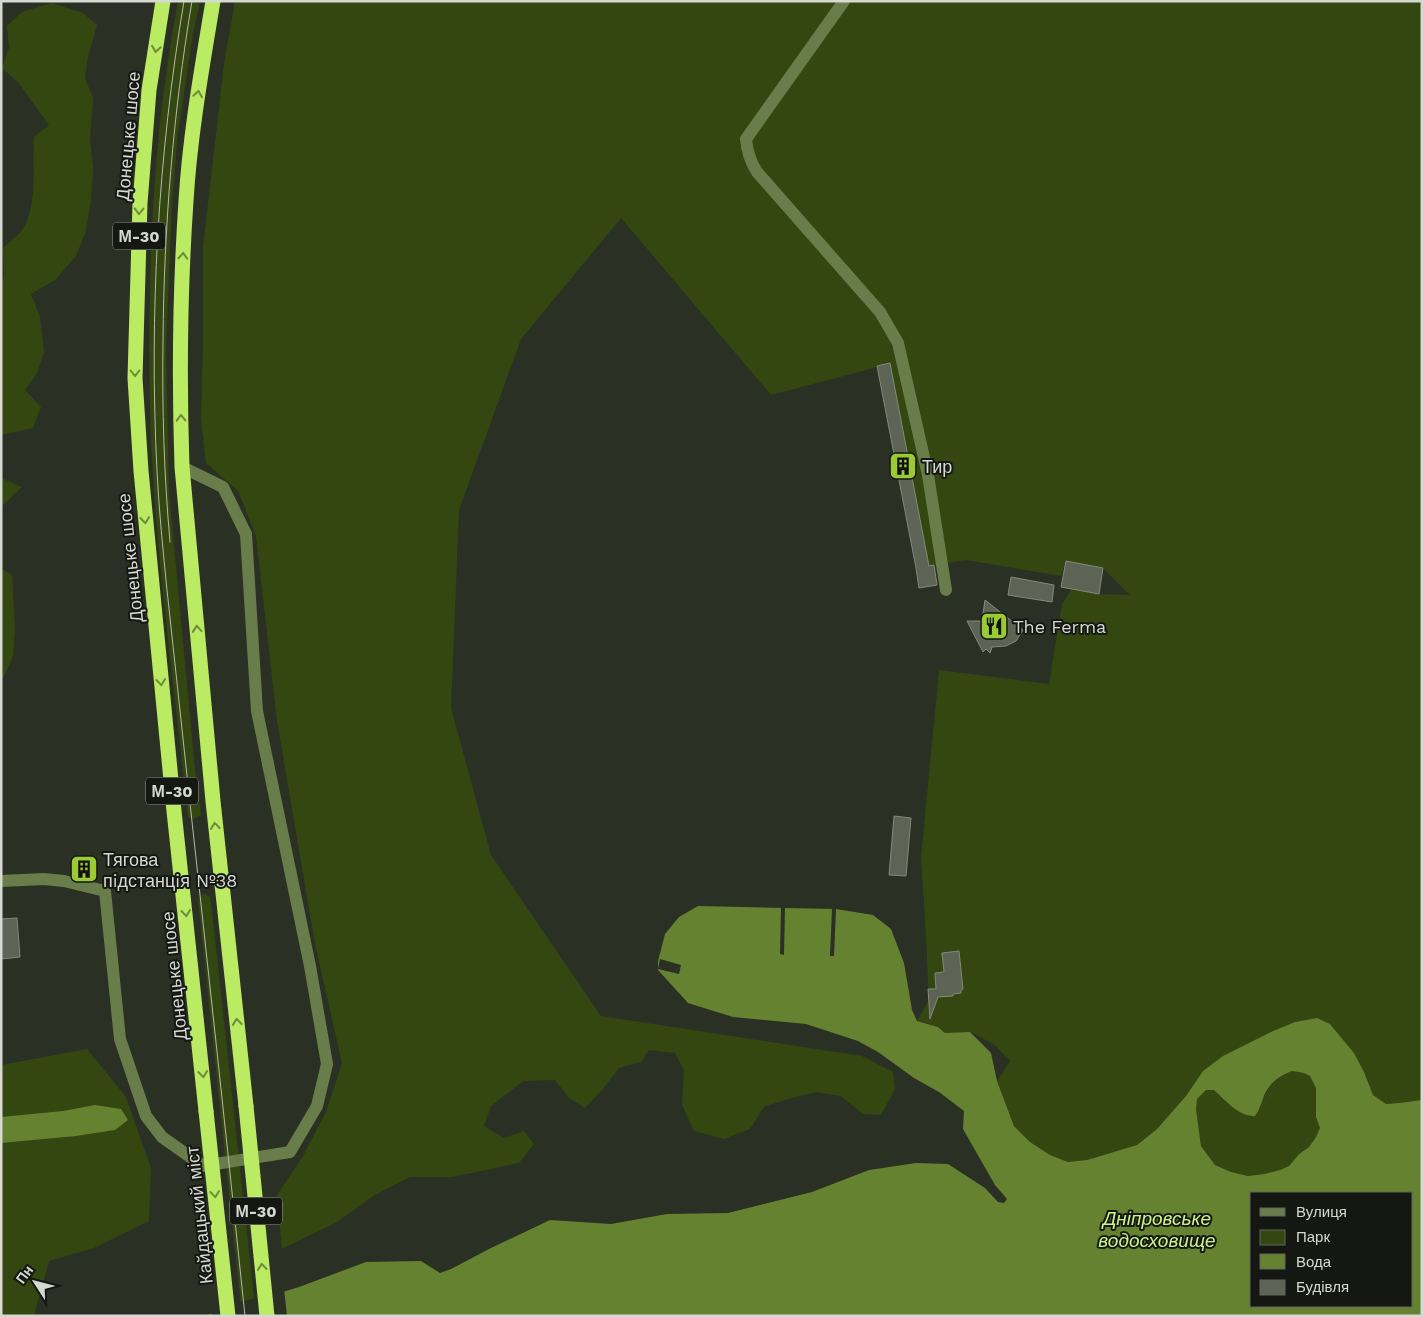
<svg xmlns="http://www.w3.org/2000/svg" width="1423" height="1317" font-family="'Work Sans',sans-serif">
<rect width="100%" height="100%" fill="#2b3024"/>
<g fill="#344711">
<path d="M178,1h22l-7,33 -15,99 -6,70 -6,144 3,145 26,278 6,45 -7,4 -6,-2c-13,-126 -31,-251 -37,-377 -2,-51 -2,-102 -1,-152 2,-96 10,-192 28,-287z"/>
<polygon points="235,1 1422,1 1422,1100 1399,1103 1386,1104 1373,1095 1364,1072 1354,1053 1330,1024 1317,1018 1295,1022 1203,1071 1186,1096 1157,1129 1137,1145 1087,1160 1068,1162 1050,1155 1030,1142 1014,1125 997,1081 1010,1061 995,1045 971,1032 945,1033 939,1027 917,1021 929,1000 925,918 921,858 939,670 1049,684 1062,604 1072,589 1099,594 1130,595 1103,568 1066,561 1061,576 966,560 929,566 889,364 771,395 621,218 521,339 459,510 451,708 491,855 601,1016 862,1056 893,1072 895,1089 881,1115 863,1114 841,1096 817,1092 791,1098 764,1107 750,1129 724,1139 694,1131 682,1105 684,1070 675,1053 649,1050 641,1062 619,1068 602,1090 585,1108 569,1098 555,1080 523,1081 491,1106 484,1126 504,1138 524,1131 534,1144 519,1163 452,1177 410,1177 373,1196 337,1222 282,1249 277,1195 303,1156 326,1112 342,1063 315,944 277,721 256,536 238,491 206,463 201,419 203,345 203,247 224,64"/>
<path d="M52,3l31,10 14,12 -9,32 -3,21 8,20 -3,41 3,29 -2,31 -5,32 -10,25 -21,24 -24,14 9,23 4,35 -7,21 -12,17 16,17 -8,21 -32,7v-148l3,-11 -1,-28c6,-6 15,-12 20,-19 15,-25 9,-63 11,-92l15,-12 -31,-43 -16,-14 7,-20 -2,-22 15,-14z"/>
<polygon points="1,478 22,487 1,507"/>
<polygon points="1,568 12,575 15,629 13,656 4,677 1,678"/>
<polygon points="205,894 210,897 211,902 256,1316 242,1316 198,899 202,895"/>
<polygon points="87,1049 126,1097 151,1168 149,1221 94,1248 49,1261 34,1316 1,1316 1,1065"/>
<path d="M1292,1071l12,2 6,3 6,12v29l4,11 -4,9 -7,10 -10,7 -10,12 -9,4 -16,4 -16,2 -17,-4 -16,-7 -14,-19 -5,-37 1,-10 9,-9h8l15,15 35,-7c5,-14 14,-21 28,-27z"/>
</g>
<g fill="#658231" fill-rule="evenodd">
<path d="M698,906l138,3 37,6 18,14 13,34 8,47 5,11 21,6 7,6 25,-1 21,21 6,28 17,45 16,16 20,13 18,7 19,-2 50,-15 20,-16 29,-33 17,-25 20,-15 48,-24 24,-10 22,-4 13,6 24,29 10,19 9,23 13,9 13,-1 23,-3v216h-1218l95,-29 67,-25 55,-1 19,12 11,-4 40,-21 59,-28 61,4 56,-10 61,-1 84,-21 57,-22 47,-7 32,1 37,24 13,14 6,1 3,-4 -12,-14 -32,-56 1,-18 -25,-19 -25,-14 -36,-26 -20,-11 -52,-17 -73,-7 -45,-14 -30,-33v-9l7,-27 14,-17zM1292,1071l12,2 6,3 6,12v29l4,11 -4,9 -7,10 -10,7 -10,12 -9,4 -16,4 -16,2 -17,-4 -16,-7 -14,-19 -5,-37 1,-10 9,-9h8c11,10 25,27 41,26 6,-8 7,-18 12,-26 5,-9 15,-15 25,-19zM1252,1193h160v113h-160z"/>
<polygon points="95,1105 121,1109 128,1120 115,1130 76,1136 1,1143 1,1117 63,1111"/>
</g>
<g fill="#2b3024">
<polygon points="781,907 785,908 784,955 780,954"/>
<polygon points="832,909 836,909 834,956 830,956"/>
<polygon points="660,959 681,965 679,974 658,969"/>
<polygon points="284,1289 287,1316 212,1316 211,1311"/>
</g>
<g fill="#5d6355" stroke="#838a7b">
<polygon points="890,363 929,566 934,565 937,585 919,588 916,568 877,366"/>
<polygon points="1066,561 1103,568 1099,594 1061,587"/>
<polygon points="1011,577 1054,585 1052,602 1008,595"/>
<polygon points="985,600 1023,630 1016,641 1006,646 992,647 990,653 986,649 983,652 967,621 982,621"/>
<polygon points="894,816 911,818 906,876 889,875"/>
<polygon points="74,863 94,863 94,875 75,875"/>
<polygon points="17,918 20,957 1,959 1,919"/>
<polygon points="959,951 963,989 961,990 961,993 953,994 953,996 938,997 930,1019 928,989 936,989 935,973 944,972 942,953"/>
</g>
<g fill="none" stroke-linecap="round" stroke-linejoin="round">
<g stroke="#697d4a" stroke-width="12">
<path d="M844,1l-98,138c1,13 4,22 11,33l123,140 18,31 30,132 18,115"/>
<polyline points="1,881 44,879 64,881 105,891 120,1039 146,1116 162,1137 203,1166 290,1152 317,1106 327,1064 310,966 257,711 246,534 223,487 182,467"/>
</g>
<g stroke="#baeb62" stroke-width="15">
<polyline points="163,1 149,90 140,203 135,378 141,471 174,811 206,1111"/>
<path d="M213,1c-11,67 -23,133 -27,200 -6,88 -7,177 -4,266l31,334 33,305"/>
</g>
<g stroke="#b5b8b0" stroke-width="1">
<path d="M184,1c-26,155 -35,313 -27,470 2,40 6,79 10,119 7,68 15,136 22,204 19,174 38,348 56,522"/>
<path d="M170,542c-6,-67 -8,-134 -7,-201 1,-114 10,-227 29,-340"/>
</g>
<g stroke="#baeb62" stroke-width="15">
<polyline points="246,1106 267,1316"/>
<polyline points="206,1111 228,1316"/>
</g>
</g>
<defs><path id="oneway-chevron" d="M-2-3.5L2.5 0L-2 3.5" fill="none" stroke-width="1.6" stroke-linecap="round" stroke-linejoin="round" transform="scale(1.25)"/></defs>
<g stroke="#708c3e">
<use href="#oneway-chevron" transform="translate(156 49) rotate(99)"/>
<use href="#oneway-chevron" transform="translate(198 94) rotate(-81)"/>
<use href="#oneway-chevron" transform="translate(139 211) rotate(92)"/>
<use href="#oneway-chevron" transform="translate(183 256) rotate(-87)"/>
<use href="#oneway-chevron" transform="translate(135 373) rotate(90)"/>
<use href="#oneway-chevron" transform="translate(181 418) rotate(-91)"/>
<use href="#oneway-chevron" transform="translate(145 520) rotate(84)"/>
<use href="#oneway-chevron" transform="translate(197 629) rotate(-95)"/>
<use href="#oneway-chevron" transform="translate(161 682) rotate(84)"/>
<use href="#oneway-chevron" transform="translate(215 826) rotate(-96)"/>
<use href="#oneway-chevron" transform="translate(186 913) rotate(84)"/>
<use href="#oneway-chevron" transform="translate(237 1022) rotate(-96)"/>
<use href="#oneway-chevron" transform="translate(203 1074) rotate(84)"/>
<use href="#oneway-chevron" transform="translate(215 1194) rotate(84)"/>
<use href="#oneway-chevron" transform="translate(262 1267) rotate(-96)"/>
</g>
<defs>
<g id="building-square" transform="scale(1.4375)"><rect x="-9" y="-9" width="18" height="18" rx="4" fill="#9acb35" stroke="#151712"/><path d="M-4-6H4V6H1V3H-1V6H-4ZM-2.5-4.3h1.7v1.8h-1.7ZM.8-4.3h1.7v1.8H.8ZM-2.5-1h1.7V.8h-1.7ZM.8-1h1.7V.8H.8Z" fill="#111"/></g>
<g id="restaurant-square" transform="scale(1.4375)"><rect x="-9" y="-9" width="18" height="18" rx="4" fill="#9acb35" stroke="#151712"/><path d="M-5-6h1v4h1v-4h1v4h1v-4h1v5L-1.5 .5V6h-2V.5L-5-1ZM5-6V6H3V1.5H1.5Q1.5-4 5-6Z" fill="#111"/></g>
</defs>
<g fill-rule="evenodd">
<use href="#building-square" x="903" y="466"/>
<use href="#restaurant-square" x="994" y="626"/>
<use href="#building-square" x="84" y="869"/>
</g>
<g text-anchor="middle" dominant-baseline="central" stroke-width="4" stroke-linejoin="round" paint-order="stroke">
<g fill="#151712" stroke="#9c9f98" stroke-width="1">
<rect x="113" y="222.5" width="52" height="27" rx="4"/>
<rect x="146" y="777.5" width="52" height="27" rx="4"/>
<rect x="230" y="1197.5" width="52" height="27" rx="4"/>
</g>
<g font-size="16" font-weight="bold" fill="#d6d9d1">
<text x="139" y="236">М-30</text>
<text x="172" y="791">М-30</text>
<text x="256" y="1211">М-30</text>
</g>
<g font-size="18" fill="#d6d9d1" stroke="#151712">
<text transform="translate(128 136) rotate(-85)">Донецьке шосе</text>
<text transform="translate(130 558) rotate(-96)">Донецьке шосе</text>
<text transform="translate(174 976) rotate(-96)">Донецьке шосе</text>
<text transform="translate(199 1215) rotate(-96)">Кайдацький міст</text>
</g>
<g font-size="18" fill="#d6d9d1" stroke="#151712" text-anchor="start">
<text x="922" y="466">Тир</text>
<text x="1013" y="626">The Ferma</text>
<text x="103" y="859">Тягова<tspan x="103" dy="21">пiдстанцiя №38</tspan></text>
</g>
<g font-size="19" font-style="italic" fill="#cbf588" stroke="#151712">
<text x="1157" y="1218">Дніпровське<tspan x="1157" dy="22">водосховище</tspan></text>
</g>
</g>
<rect width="1423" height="1317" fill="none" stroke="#d6d9d1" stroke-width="5"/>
<rect x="1250" y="1192" width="162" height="115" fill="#151712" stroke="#62655e"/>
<rect x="1260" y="1208" width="25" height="8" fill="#697d4a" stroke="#62655e"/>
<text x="1296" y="1217" font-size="15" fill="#d6d9d1">Вулиця</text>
<rect x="1260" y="1230" width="25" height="15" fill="#344711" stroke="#62655e"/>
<text x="1296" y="1242" font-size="15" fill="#d6d9d1">Парк</text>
<rect x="1260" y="1254" width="25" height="15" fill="#658231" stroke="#62655e"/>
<text x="1296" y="1267" font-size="15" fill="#d6d9d1">Вода</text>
<rect x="1260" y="1280" width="25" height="15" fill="#5d6355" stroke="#62655e"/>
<text x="1296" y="1292" font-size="15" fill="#d6d9d1">Будівля</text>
<g transform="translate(35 1282) rotate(306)" stroke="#151712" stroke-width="4" paint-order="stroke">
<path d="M0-4L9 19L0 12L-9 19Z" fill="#d6d9d1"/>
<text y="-8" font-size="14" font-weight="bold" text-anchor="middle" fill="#d6d9d1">Пн</text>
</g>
</svg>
